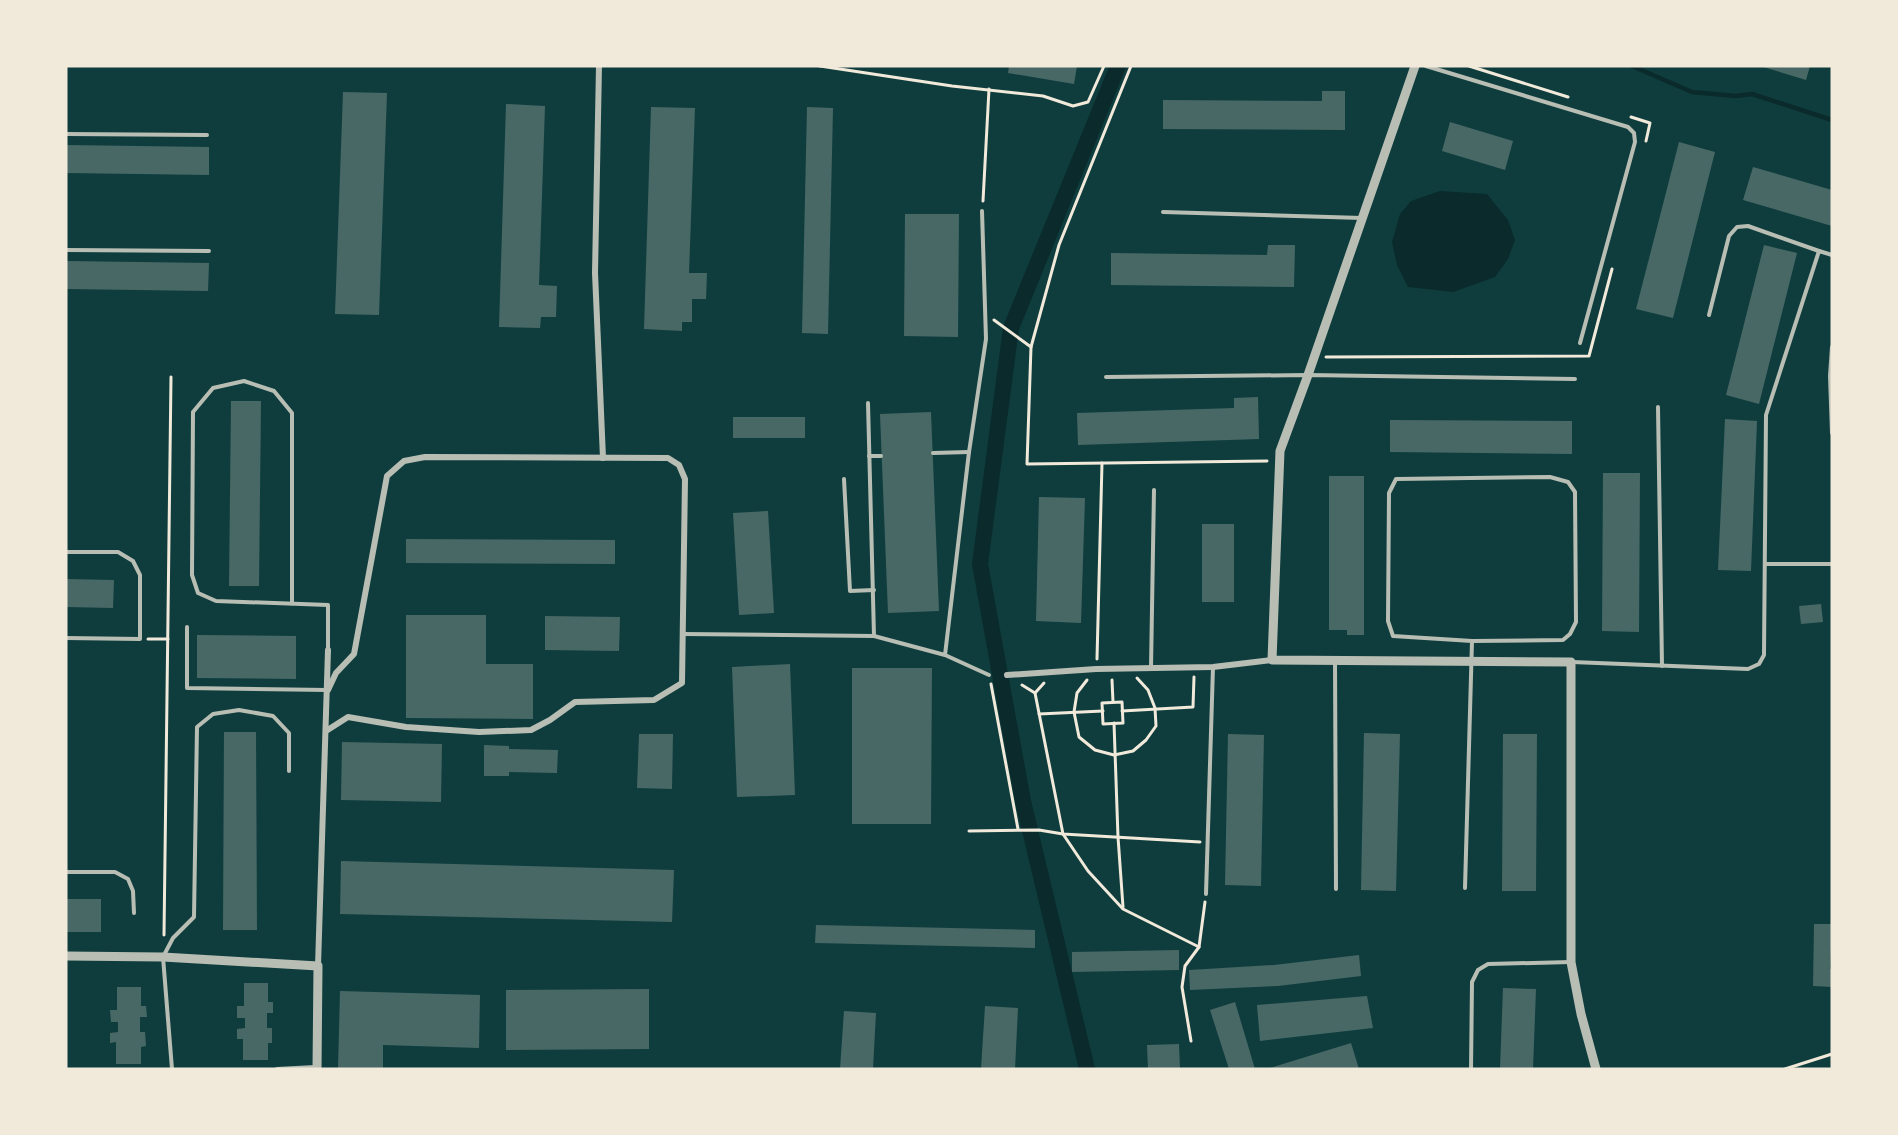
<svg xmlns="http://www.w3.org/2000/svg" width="1898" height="1135" font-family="'DejaVu Sans',sans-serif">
<rect width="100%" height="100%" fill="#0f3d3e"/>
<polygon fill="#0a2a2b" points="1440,191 1487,194 1508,220 1515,240 1508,259 1495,277 1453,292 1408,287 1397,265 1392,242 1400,214 1411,201"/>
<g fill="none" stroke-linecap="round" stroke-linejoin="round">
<polyline stroke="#0a2a2b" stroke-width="4.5" points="1632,66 1692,92 1736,96 1752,94 1832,120"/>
<polyline stroke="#0a2a2b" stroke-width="16" points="1087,1069 1023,801 980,564 1011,328 1118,66"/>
</g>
<g fill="#486865">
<polygon points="1009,66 1077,66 1074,84 1008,73"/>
<polygon points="1760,66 1810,66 1806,80"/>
<polygon points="1322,91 1345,91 1345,130 1163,129 1163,100 1322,101"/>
<polygon points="343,92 387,93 379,315 335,314"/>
<polygon points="506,104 545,106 539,285 557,286 556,317 541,317 540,328 499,327"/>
<polygon points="651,107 695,108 689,273 707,273 706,299 692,299 692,322 682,322 682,331 644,329"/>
<polygon points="807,107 833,108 828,334 802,333"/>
<polygon points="1450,122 1513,141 1505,170 1442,151"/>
<polygon points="1679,142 1715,152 1673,318 1636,309"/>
<polygon points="66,145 209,147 209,175 66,173"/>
<polygon points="1753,167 1832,190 1832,226 1743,200"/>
<polygon points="905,214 959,214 958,337 904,336"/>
<polygon points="1268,245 1295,245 1294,287 1111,285 1111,253 1267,255"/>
<polygon points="1764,245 1797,253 1759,404 1726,395"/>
<polygon points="66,261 209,263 208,291 66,289"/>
<polygon points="1258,397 1259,439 1078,445 1077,413 1234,408 1234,398"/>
<polygon points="231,401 261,401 259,586 229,586"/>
<polygon points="931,412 939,611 888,613 880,414"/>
<rect x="733" y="417" width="72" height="21"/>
<polygon points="1725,419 1757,421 1751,571 1718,570"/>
<polygon points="1390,420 1572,421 1572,454 1390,452"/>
<polygon points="1603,473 1640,473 1639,632 1602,631"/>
<polygon points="1329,476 1364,476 1364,635 1347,635 1347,630 1329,630"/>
<polygon points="1039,497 1085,498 1081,623 1036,621"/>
<polygon points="768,511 774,613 739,615 733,513"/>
<rect x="1202" y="524" width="32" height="78"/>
<polygon points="406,539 615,540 615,564 406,563"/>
<polygon points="66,579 114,580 113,608 66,607"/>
<polygon points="1821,604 1823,622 1801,624 1799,606"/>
<polygon points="406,615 486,615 486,664 533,664 533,719 406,718"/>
<polygon points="545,616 620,617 619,651 545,650"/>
<polygon points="197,635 296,636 296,679 197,678"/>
<polygon points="790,664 795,795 737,797 732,667"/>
<polygon points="852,668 932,668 931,824 852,824"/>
<polygon points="224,732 256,732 257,930 223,930"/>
<polygon points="1364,733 1400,734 1396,891 1361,890"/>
<polygon points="639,734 673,734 672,789 637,788"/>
<polygon points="1228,734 1264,735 1261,886 1225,885"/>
<polygon points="1503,734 1537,734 1536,891 1502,891"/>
<polygon points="342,742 442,744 441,802 341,800"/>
<polygon points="484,745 509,746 509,749 558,750 557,773 509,772 509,776 484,776"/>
<polygon points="341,861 674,870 672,922 340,914"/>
<rect x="66" y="899" width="35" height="33"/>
<polygon points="1814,924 1832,924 1830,969 1832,969 1832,987 1813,986"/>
<polygon points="816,925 1035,930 1035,948 815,943"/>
<polygon points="1179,950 1179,970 1072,972 1072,952"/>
<polygon points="1359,955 1361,976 1278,986 1190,990 1189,970 1274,965"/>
<polygon points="244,983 268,983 268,1002 273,1002 273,1013 267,1013 267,1028 272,1028 272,1043 268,1043 268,1060 243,1060 243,1039 237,1039 237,1029 245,1028 245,1018 237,1018 237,1006 244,1006"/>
<polygon points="117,987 141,987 141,1006 146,1006 147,1017 140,1017 140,1032 145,1032 146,1046 141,1047 141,1064 116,1064 116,1042 110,1043 110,1033 118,1032 118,1022 111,1022 110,1010 117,1010"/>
<polygon points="1503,988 1536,989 1533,1069 1500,1069"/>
<polygon points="649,989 649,1049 506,1050 506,990"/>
<polygon points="340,991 480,995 479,1048 383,1045 383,1069 338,1069"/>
<polygon points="1367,996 1373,1028 1260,1041 1257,1005"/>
<polygon points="1235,1002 1255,1069 1229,1069 1210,1010"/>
<polygon points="985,1006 1018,1008 1015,1069 981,1069"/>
<polygon points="844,1011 876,1013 873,1069 840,1069"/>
<polygon points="1351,1043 1359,1069 1270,1069 1270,1068"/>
<polygon points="1179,1044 1180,1069 1148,1069 1147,1045"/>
</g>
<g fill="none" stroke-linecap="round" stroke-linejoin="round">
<g stroke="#f1e9da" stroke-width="3">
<polyline points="820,66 952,86 1043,96 1073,106 1088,102 1104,66"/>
<polyline points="1131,66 1059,245 1031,347 1027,464 1267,461"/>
<polyline points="1469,66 1568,97"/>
<polyline points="1631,117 1650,123 1646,141"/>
<polyline points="983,201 989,89"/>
<polyline points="994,320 1031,347"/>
<polyline points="1326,357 1589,356 1612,269"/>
<polyline points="148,639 168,639"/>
<polyline points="1097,659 1102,463"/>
<polyline points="1087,680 1077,693 1074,712 1079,737 1095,750 1114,755 1133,751 1146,740 1156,726 1155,708 1148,690 1137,678"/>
<polyline points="1112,680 1113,702"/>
<polyline points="991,684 1018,829"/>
<polyline points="1022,685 1035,693 1063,834 1088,871 1123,909 1199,947"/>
<polyline points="1035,693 1044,683"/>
<polygon points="1122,702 1123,723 1103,724 1102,703"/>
<polyline points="1122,711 1193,707 1194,677"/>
<polyline points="1039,714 1103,711"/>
<polyline points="1114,723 1118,837 1123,907"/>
<polyline points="969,831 1039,830 1063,834 1200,842"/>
<polyline points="164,935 171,377"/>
<polyline points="1191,1041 1182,987 1185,966 1199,947 1205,902"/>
<polyline points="1785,1069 1832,1054"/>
</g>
<g stroke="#b8beb3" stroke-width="4">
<polyline points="1426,66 1628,127 1634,133 1635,142 1580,343"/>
<polyline points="66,134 207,135"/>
<polyline points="1163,212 1362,218"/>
<polyline points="66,250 209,251"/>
<polyline points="1709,315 1729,236 1737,227 1748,226 1819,251"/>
<polyline points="1832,347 1830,376 1832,433"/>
<polyline points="1106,377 1308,375 1575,379"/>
<polyline points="868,403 874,636"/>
<polyline points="1658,407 1662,666"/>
<polyline points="933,453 969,452"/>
<polyline points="869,456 881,456"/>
<polyline points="844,479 850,591 874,590"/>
<polyline points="66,552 118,552 133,561 140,575 140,639 66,638"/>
<polyline points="1765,564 1832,564"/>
<polyline points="292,604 292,413 274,391 244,381 213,388 193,412 192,575 198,593 216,601 328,605 328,650"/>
<polyline points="187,627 187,688 327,690"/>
<polyline points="683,634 874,636 945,655 969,452 986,339 982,211"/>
<polyline points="945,655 989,675"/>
<polyline points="1335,660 1336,889"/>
<polyline points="1572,662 1748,669 1759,664 1764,655 1766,415 1819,251 1832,255"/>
<polyline points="1151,668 1154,490"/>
<polyline points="66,872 115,872 128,879 133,891 134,913"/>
<polyline points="1465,888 1472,641 1563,640 1570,634 1576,622 1575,492 1568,482 1550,477 1396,479 1389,493 1388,621 1393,636 1472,641"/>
<polyline points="1206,894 1213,667"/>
<polyline points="172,1069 163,957 173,938 194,917 197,727 213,714 239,710 273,716 289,733 289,771"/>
<polyline points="277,1069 315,1067"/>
<polyline points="1471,1069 1472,982 1478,970 1488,964 1571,962"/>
</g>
<g stroke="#b8beb3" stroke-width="6">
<polyline points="599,66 595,273 603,458"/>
<polyline points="1007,675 1096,669 1213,667 1272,660"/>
<polyline points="326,731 348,717 406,727 479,732 531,730 550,720 575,702 654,700 682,683 685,479 679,465 668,458 425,457 404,461 387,476 354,654 336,673 328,690"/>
<polyline points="318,966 328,650"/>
</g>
<g stroke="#b8beb3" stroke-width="9">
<polyline points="1415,66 1308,375 1280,451 1272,660 1571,662 1571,962 1581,1014 1596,1069"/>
<polyline points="66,956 163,957 318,966 317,1069"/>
</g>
</g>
<rect width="1898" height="1135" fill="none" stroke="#f1e9da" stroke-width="135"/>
</svg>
